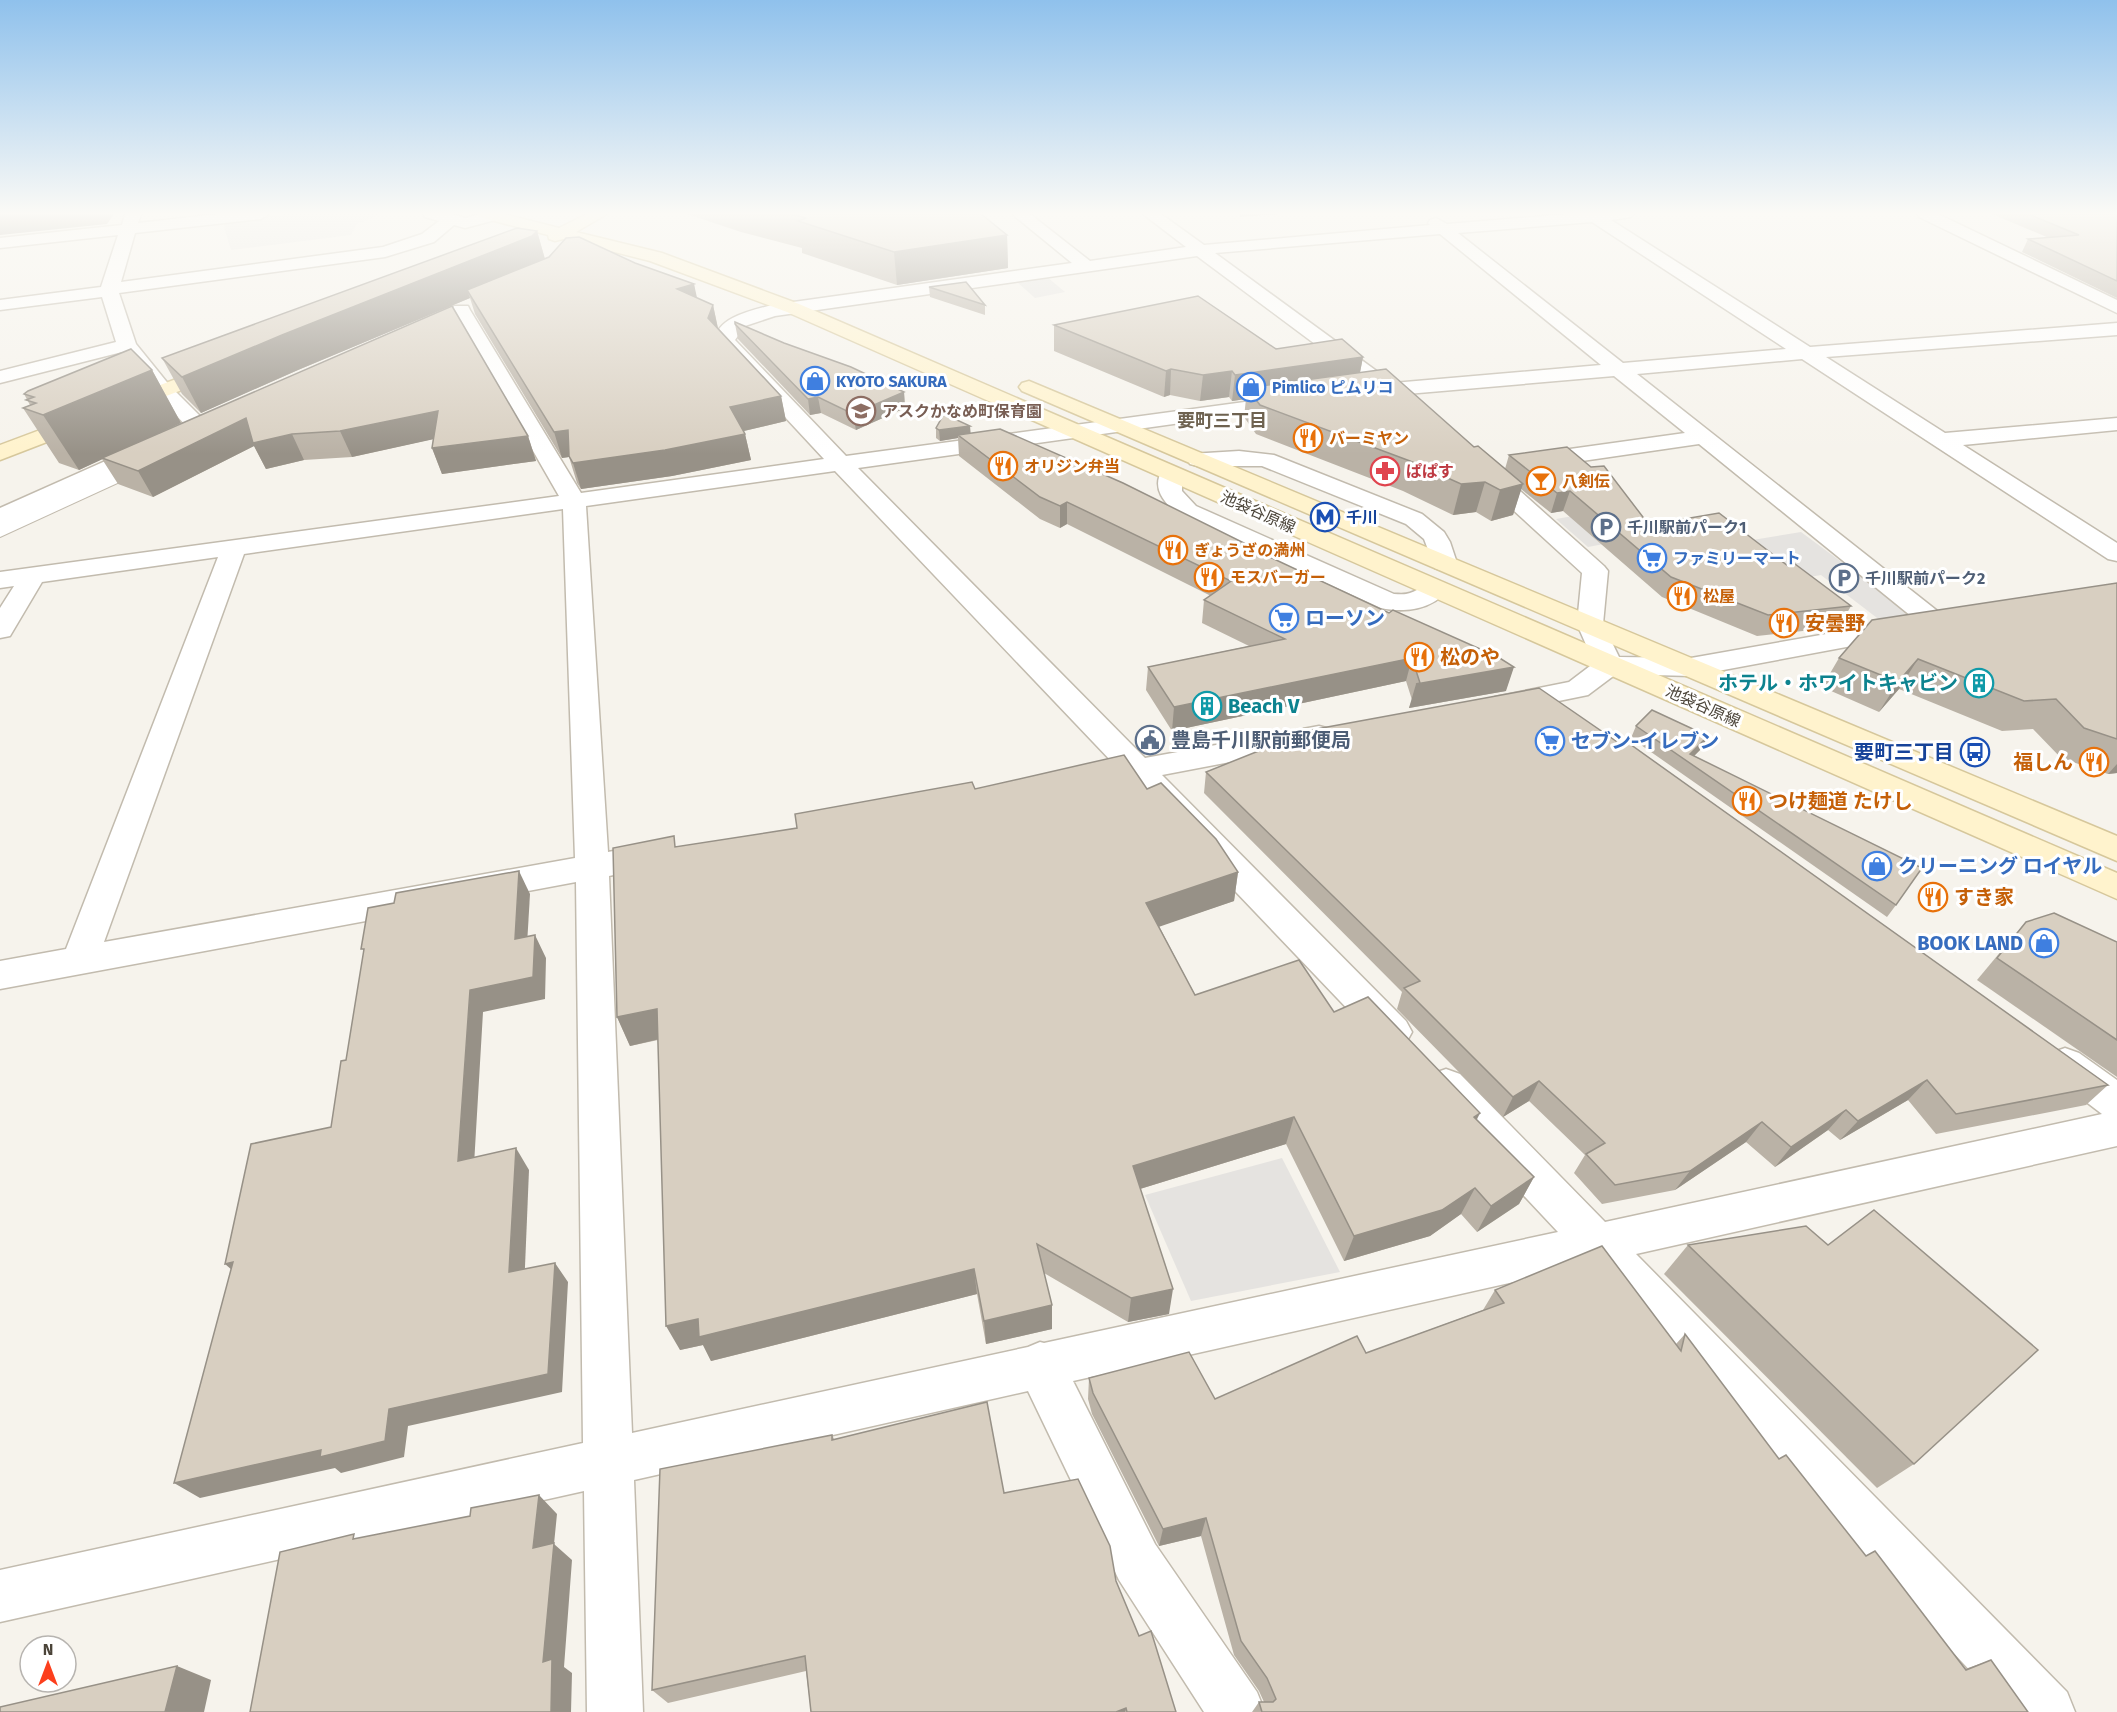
<svg xmlns="http://www.w3.org/2000/svg" width="2117" height="1712" font-family="'Fira Sans','Noto Sans JP',sans-serif">
<rect width="100%" height="100%" fill="#f6f3ec"/>
<g fill="#e5e3e0">
<polygon points="284,214 381,214 357,224 351,235 231,250 224,227 226,220"/>
<polygon points="1047,277 1065,292 1035,298 1017,282"/>
<polygon points="1624,507 1657,534 1588,547 1556,519"/>
<polygon points="1801,532 1913,615 1881,621 1821,575 1782,582 1734,543"/>
<polygon points="1282,1158 1340,1272 1191,1301 1145,1195"/>
</g>
<g fill="none" stroke-linecap="round" stroke-linejoin="round">
<g stroke="#c2bbae" stroke-width="2">
<polygon id="pedestrian" points="153,452 161,453 164,458 161,463 0,537 0,521"/>
</g>
<g stroke="#c2bbae" stroke-width="3">
<g id="minor">
<polygon points="125,214 141,214 138,223 218,214 269,214 261,219 135,233 121,282 383,247 422,234 439,221 425,217 423,214 452,214 465,218 482,214 500,214 501,216 499,219 465,228 454,225 434,242 385,257 119,293 136,344 170,386 210,426 207,431 199,432 191,431 156,394 122,352 0,383 0,371 116,342 102,297 0,310 0,300 101,287 118,235 0,248 0,238 122,225"/>
<path d="M1012,214h18l60,47 96,-14 -43,-33h18l43,31 226,-20 -2,-2 2,-3 6,-2 11,6 121,-10h65l-2,3 -20,3 199,127 307,-24v12l-291,22 119,76 172,-15v12l-154,15 154,98v18l-9,-2 -306,-200 -165,15 308,243 4,6 -4,6 -9,2 -9,-2 -228,-185 -165,24 -8,-2 -3,-5 3,-5 8,-2 151,-21 -71,-57 -207,18 1,2 -3,4c-10,3 -14,-3 -23,-4 -10,-1 -19,3 -29,0l-3,-4 3,-4 17,-3 -173,-129 -422,60 -30,10 -10,14 111,116 442,-60 7,2 3,4 -3,4 -7,2 -430,60 287,290 174,-32 11,3 4,7 -4,7 -168,32 244,246 6,11 -6,11 -13,4 -13,-4 -250,-262 -8,1 -11,-3 -4,-7 7,-8 -279,-293 -249,35 22,346 49,-9 12,4 4,8 -4,8 -60,13 23,557 396,-86 12,-5 4,1 514,-111 -126,-134 -6,-12 6,-12 14,-5 14,5 145,148 497,-108 -51,-39 -5,-11 5,-11 14,-5 14,5 38,27v66l-481,108 431,438 8,20h-66l-420,-447 -516,116 82,163 102,148 8,20h-61l-85,-132 -91,-189 -394,89 9,232h-56l-3,-221 -584,131v-52l583,-127 -7,-561 -576,107v-28l66,-12 152,-392 -176,25 -32,54 -10,2v-30l14,-22 -14,2v-16l559,-76 -107,-186 2,-4h14l2,4 111,183 243,-34 -106,-114 -3,-4c1,-24 39,-31 57,-36l300,-42zM1592,222l194,127 -163,14 -165,-130zM1440,234l161,131 -208,18 -178,-130zM563,509l12,349 -471,84 140,-388z"/>
<polygon points="1917,214 1938,214 2117,300 2117,313 1919,217"/>
<polygon points="148,442 156,444 159,449 156,454 0,524 0,508"/>
<polygon points="1239,451 1274,455 1422,514 1444,532 1450,542 1457,563 1453,568 1444,571 1435,568 1424,539 1406,524 1262,466 1198,466 1190,464 1187,459 1190,454"/>
<polygon points="1484,464 1492,466 1604,566 1608,571 1603,624 1619,657 1691,658 1900,621 1910,623 1913,629 1910,635 1900,637 1691,676 1616,674 1588,695 1505,712 1495,709 1491,703 1495,697 1569,682 1594,663 1577,624 1582,573 1476,476 1473,471 1476,466"/>
<path d="M1171,467l8,2 3,5v17l14,15 198,88c5,0 11,1 16,-1 14,-5 18,-13 34,-9l4,5c-15,21 -44,24 -67,19l-201,-92c-15,-12 -30,-28 -17,-47z"/>
</g>
</g>
<g stroke="#d6c79b" stroke-width="3">
<g id="secondary">
<polygon points="477,214 504,214 559,228 587,214 607,214 576,232 662,253 799,304 2117,873 2117,899 787,312 650,261 563,239 555,241 549,239 548,235 479,217"/>
<polygon points="219,363 226,365 229,369 226,373 0,460 0,445"/>
<polygon points="1029,381 2117,836 2117,861 1022,391 1019,387 1022,383"/>
</g>
</g>
<use href="#pedestrian" fill="#fff" fill-rule="evenodd"/>
<use href="#minor" fill="#fff" fill-rule="evenodd"/>
<use href="#secondary" fill="#fff3cd" fill-rule="evenodd"/>
</g>
<g fill="#bab2a6">
<polygon points="687,214 981,214 1007,235 1008,268 897,285 802,253 802,248 741,232"/>
<polygon points="1992,214 2117,214 2117,298 2022,252 2028,239 2049,238"/>
<polygon points="537,231 545,259 635,263 694,284 696,298 713,305 718,328 781,396 786,421 744,431 745,434 751,460 672,476 581,489 577,483 569,457 562,458 475,314 470,298 298,370 201,413 182,394 162,358"/>
<polygon points="929,287 985,305 985,315 930,297"/>
<polygon points="452,306 528,436 536,461 442,474 432,448 433,439 352,457 304,460 266,469 254,446 153,497 118,484 102,459 79,470 59,463 23,408 30,405 24,394 152,370 181,423 137,443"/>
<polygon points="735,324 784,343 904,392 905,408 856,430 821,413 810,415 738,339"/>
<polygon points="1054,325 1363,357 1360,372 1474,447 1505,469 1509,455 1649,525 1788,566 1851,606 1839,627 1757,636 1662,597 1563,511 1551,513 1521,489 1513,515 1491,521 1476,512 1453,515 1403,491 1256,434 1244,417 1246,399 1232,401 1229,397 1200,401 1170,395 1164,397 1054,351"/>
<polygon points="936,428 970,433 1244,543 1244,545 1506,691 1409,708 1412,700 1406,681 1172,731 1146,690 1148,667 1249,646 1202,623 1204,600 1211,596 1067,524 1060,528 1040,519 959,456 958,438 940,441 936,438"/>
<polygon points="2117,583 2117,773 2108,774 2061,758 2033,729 2002,731 1899,689 1879,712 1822,687 1839,658"/>
<polygon points="1636,726 1708,736 1702,748 1694,756 1896,905 1887,917 1631,738"/>
<polygon points="1206,772 2108,1085 2086,1105 1936,1134 1908,1100 1840,1140 1828,1130 1775,1167 1746,1142 1675,1190 1602,1204 1574,1173 1585,1155 1529,1101 1503,1117 1397,1009 1402,992 1204,793"/>
<polygon points="975,789 1147,789 1238,872 1234,901 1159,926 1195,995 1334,1012 1477,1120 1534,1177 1519,1204 1477,1232 1461,1214 1430,1236 1344,1261 1286,1144 1140,1189 1169,1314 1128,1322 1044,1273 1052,1305 1052,1329 986,1344 977,1294 711,1361 703,1345 680,1350 658,1040 630,1046 617,1017 678,847 797,828"/>
<polygon points="2026,922 2117,942 2117,1077 1977,980 2007,944"/>
<polygon points="1688,1245 1914,1464 1877,1488 1664,1274"/>
<polygon points="1495,1290 1676,1344 1685,1334 1779,1459 1965,1669 1991,1660 2028,1712 1252,1712 1259,1702 1264,1702 1259,1691 1234,1655 1201,1536 1159,1546 1092,1414 1088,1399 1089,1378 1215,1399 1366,1353 1483,1310"/>
<polygon points="832,1435 834,1439 1004,1493 1116,1581 1139,1636 1176,1712 811,1712 806,1671 668,1703 652,1690"/>
</g>
<g fill="#979187">
<polygon points="0,214 114,214 107,224 0,235"/>
<polygon points="1240,214 1278,214 1240,217"/>
<polygon points="537,231 546,263 467,290 470,298 298,370 201,413 182,377 282,335"/>
<polygon points="1007,235 1008,268 897,285 894,252"/>
<polygon points="694,284 699,307 677,289"/>
<polygon points="713,305 718,329 708,318"/>
<polygon points="1363,357 1358,383 1247,388 1246,399 1232,401 1235,375"/>
<polygon points="1171,369 1170,395 1164,397 1166,371"/>
<polygon points="152,370 181,423 79,470 43,415"/>
<polygon points="1232,371 1229,397 1200,401 1203,375"/>
<polygon points="904,392 905,408 856,430 853,414"/>
<polygon points="781,396 786,421 735,433 730,407"/>
<polygon points="818,397 821,413 810,415 808,399"/>
<polygon points="438,411 448,436 352,457 340,431"/>
<polygon points="246,418 292,434 304,460 266,469 254,446 153,497 138,471"/>
<polygon points="970,426 971,437 958,435 958,438 940,441 939,430"/>
<polygon points="568,430 576,456 562,458 554,432"/>
<polygon points="745,434 751,460 672,476 581,489 573,463"/>
<polygon points="528,436 536,461 442,474 432,448"/>
<polygon points="1485,482 1476,512 1453,515 1461,484"/>
<polygon points="1523,484 1513,515 1491,521 1500,490"/>
<polygon points="1570,491 1563,511 1551,513 1557,493"/>
<polygon points="1067,502 1067,524 1060,528 1060,506"/>
<polygon points="1412,658 1406,681 1172,731 1174,707"/>
<polygon points="1918,659 1899,689 1879,712 1898,682"/>
<polygon points="1514,667 1506,691 1409,708 1416,684"/>
<polygon points="1708,736 1702,748 1688,762 1690,754"/>
<polygon points="2117,764 2117,773 2108,774"/>
<polygon points="519,871 530,894 526,962 515,939"/>
<polygon points="1238,872 1234,901 1144,932 1146,903"/>
<polygon points="535,935 546,958 545,999 483,1012 473,1182 458,1161 470,990"/>
<polygon points="657,1009 668,1037 630,1046 617,1017"/>
<polygon points="1927,1080 1908,1100 1840,1140 1858,1121"/>
<polygon points="1539,1081 1529,1101 1503,1117 1513,1097"/>
<polygon points="1846,1110 1828,1130 1775,1167 1791,1147"/>
<polygon points="1480,1113 1467,1140 1474,1117"/>
<polygon points="1294,1117 1286,1144 1130,1192 1133,1166"/>
<polygon points="1762,1122 1746,1142 1675,1190 1690,1171"/>
<polygon points="516,1148 529,1170 524,1291 509,1272"/>
<polygon points="1534,1177 1519,1204 1477,1232 1491,1206"/>
<polygon points="1475,1188 1461,1214 1430,1236 1344,1261 1354,1236"/>
<polygon points="233,1262 247,1283 225,1264"/>
<polygon points="555,1263 568,1282 562,1392 408,1426 404,1457 341,1473 335,1468 200,1498 174,1483 389,1409"/>
<polygon points="974,1269 977,1294 711,1361 703,1345 680,1350 666,1326 698,1319"/>
<polygon points="1173,1289 1169,1314 1128,1322 1131,1298"/>
<polygon points="1052,1305 1052,1329 986,1344 984,1321"/>
<polygon points="539,1495 557,1514 554,1544 572,1560 564,1667 572,1673 571,1712 551,1712 543,1662 533,1548"/>
<polygon points="1206,1518 1201,1536 1159,1546 1163,1529"/>
<polygon points="177,1666 211,1680 204,1712 165,1712"/>
<polygon points="1126,1708 1125,1712 1116,1712"/>
</g>
<g fill="#d8cfc1" stroke="#979187" stroke-width="1.5">
<polygon points="791,214 981,214 1007,235 894,252 798,221 806,218"/>
<polygon points="2028,214 2117,214 2117,281 2028,239 2079,235"/>
<polygon points="517,228 537,231 532,236 282,335 182,377 162,358"/>
<polygon points="579,237 635,263 694,284 677,289 713,305 708,318 781,396 730,407 745,434 665,450 573,463 569,456 568,430 554,432 467,290 549,257 566,238"/>
<polygon points="966,282 985,305 929,287"/>
<polygon points="1198,296 1276,349 1342,339 1363,357 1235,375 1232,371 1203,375 1171,369 1166,371 1054,325"/>
<polygon points="452,306 528,436 432,448 438,411 340,431 292,434 253,443 246,418 138,471 102,458"/>
<polygon points="735,322 784,343 851,367 904,392 853,414 818,397 808,399 735,324"/>
<polygon points="131,349 152,370 43,415 23,408 36,403 26,400 34,397 24,394 28,391"/>
<polygon points="1386,369 1474,447 1478,446 1523,484 1500,490 1485,482 1461,484 1410,461 1260,405 1247,388"/>
<polygon points="944,414 970,426 939,430 936,428"/>
<polygon points="1000,429 1123,483 1244,543 1242,544 1389,613 1393,610 1498,657 1514,667 1416,684 1420,683 1412,658 1174,707 1148,667 1285,639 1204,600 1231,581 1067,502 1060,506 1040,497 958,435"/>
<polygon points="1567,447 1591,467 1604,466 1649,525 1719,513 1788,566 1795,564 1851,606 1768,615 1671,577 1570,491 1557,493 1509,455"/>
<polygon points="2117,583 2117,739 2084,728 2056,699 2024,701 1918,659 1898,682 1839,658 1872,620"/>
<polygon points="1539,688 1616,741 1620,737 2108,1085 1956,1114 1927,1080 1858,1121 1846,1110 1791,1147 1762,1122 1690,1171 1615,1185 1586,1154 1605,1143 1539,1081 1513,1097 1404,988 1420,981 1206,772 1311,730"/>
<polygon points="1652,710 1708,736 1690,754 1922,868 1896,905 1636,726"/>
<polygon points="1124,755 1147,789 1161,783 1216,839 1238,872 1146,903 1195,995 1299,960 1334,1012 1368,997 1480,1113 1474,1117 1534,1177 1491,1206 1475,1188 1442,1210 1354,1236 1294,1117 1133,1166 1173,1289 1131,1298 1037,1244 1052,1305 984,1321 974,1269 699,1337 698,1319 666,1326 657,1009 617,1017 613,848 674,836 675,847 797,828 795,814 972,782 975,789"/>
<polygon points="519,871 515,939 535,935 533,977 470,990 458,1161 516,1148 509,1272 555,1263 548,1374 389,1409 385,1441 320,1457 321,1450 174,1483 233,1262 225,1264 251,1144 331,1127 341,1061 346,1060 364,949 361,949 368,908 394,903 396,893"/>
<polygon points="2054,913 2117,942 2117,1040 1997,958 2026,922"/>
<polygon points="1874,1210 2038,1350 1914,1464 1688,1245 1806,1226 1828,1245"/>
<polygon points="1602,1246 1681,1351 1685,1334 1779,1459 1786,1455 1866,1556 1875,1551 1966,1670 1991,1660 2028,1712 1262,1712 1259,1702 1273,1702 1276,1699 1267,1678 1241,1641 1206,1518 1163,1529 1093,1393 1089,1378 1189,1352 1215,1399 1357,1336 1366,1353 1504,1303 1495,1290"/>
<polygon points="987,1402 1004,1493 1078,1479 1110,1546 1116,1581 1139,1636 1151,1631 1176,1712 1127,1712 1126,1708 1116,1712 811,1712 805,1656 652,1690 660,1469 832,1435 832,1440"/>
<polygon points="539,1495 533,1548 554,1543 543,1662 552,1659 551,1712 250,1712 280,1552 354,1534 353,1539 470,1516 471,1508"/>
<polygon points="177,1666 165,1712 0,1712 0,1707"/>
</g>
<linearGradient id="sky" x2="0" y2="1"><stop stop-color="#8fc1ec"/><stop offset="0.47" stop-color="#fbfaf6"/><stop offset="1" stop-color="#fbfaf6" stop-opacity="0"/></linearGradient>
<rect width="2117" height="454" fill="url(#sky)"/>
<defs>
<g id="shop-ring" transform="scale(1.5)"><circle r="9.5" fill="#fff" stroke="#3f7fe0" stroke-width="1.5"/><path d="M-5-2.5h2.3a2.7 3.5 0 0 1 5.4 0H5L5.5 6h-11ZM-1.5-2.5h3a1.5 2.3 0 0 0-3 0Z" fill="#3f7fe0"/></g>
<g id="school-ring" transform="scale(1.5)"><circle r="9.5" fill="#fff" stroke="#8d6e63" stroke-width="1.5"/><path d="M0-5L7-2L0 1L-7-2ZM-4 1L0 2.5L4 1V4Q0 6-4 4Z" fill="#8d6e63"/></g>
<g id="restaurant-ring" transform="scale(1.5)"><circle r="9.5" fill="#fff" stroke="#e8710a" stroke-width="1.5"/><path d="M-5-6h1v4h1v-4h1v4h1v-4h1v5L-1.5 .5V6h-2V.5L-5-1ZM5-6V6H3V1.5H1.5Q1.5-4 5-6Z" fill="#e8710a"/></g>
<g id="pharmacy-ring" transform="scale(1.5)"><circle r="9.5" fill="#fff" stroke="#e0444e" stroke-width="1.5"/><path d="M-2-6h4v4h4v4h-4v4h-4v-4h-4v-4h4Z" fill="#e0444e"/></g>
<g id="bar-ring" transform="scale(1.5)"><circle r="9.5" fill="#fff" stroke="#e8710a" stroke-width="1.5"/><path d="M-6-5H6L.8 .8V4.5H3.5V6h-7V4.5H-.8V.8Z" fill="#e8710a"/></g>
<g id="metro-ring" transform="scale(1.5)"><circle r="9.5" fill="#fff" stroke="#1a4fb4" stroke-width="1.5"/><path d="M-5.5 5V-5H-3L0 0L3-5H5.5V5H3V-.5L0 4L-3-.5V5Z" fill="#1a4fb4"/></g>
<g id="parking-ring" transform="scale(1.5)"><circle r="9.5" fill="#fff" stroke="#5c6f8a" stroke-width="1.5"/><path d="M-3.5-5.5H1a3.5 3.5 0 0 1 0 7H-1V5.5H-3.5ZM-1-3.4V-.6H.8a1.4 1.4 0 0 0 0-2.8Z" fill="#5c6f8a"/></g>
<g id="supermarket-ring" transform="scale(1.5)"><circle r="9.5" fill="#fff" stroke="#3f7fe0" stroke-width="1.5"/><path d="M-6-5.5h2.5l.6 2H6L4.5 2H-2.5L-4.4-4H-6ZM-1.5 3.2a1.3 1.3 0 1 0 .1 0ZM3 3.2a1.3 1.3 0 1 0 .1 0Z" fill="#3f7fe0"/></g>
<g id="building-ring" transform="scale(1.5)"><circle r="9.5" fill="#fff" stroke="#0f9aa8" stroke-width="1.5"/><path d="M-4-6H4V6H1V3H-1V6H-4ZM-2.5-4.3h1.7v1.8h-1.7ZM.8-4.3h1.7v1.8H.8ZM-2.5-1h1.7V.8h-1.7ZM.8-1h1.7V.8H.8Z" fill="#0f9aa8"/></g>
<g id="civic-ring" transform="scale(1.5)"><circle r="9.5" fill="#fff" stroke="#5c6f8a" stroke-width="1.5"/><path d="M-.6-6.5H3V-4.5H.6V-3L4-1V1h2V6H-6V1h2V-1L-.6-3ZM-1.2 2.5V6h2.4V2.5Z" fill="#5c6f8a"/></g>
<g id="bus-ring" transform="scale(1.5)"><circle r="9.5" fill="#fff" stroke="#1a4fb4" stroke-width="1.5"/><path d="M-5-6H5V4H4V6H2V4H-2V6H-4V4H-5ZM-3.5-4V0h7V-4ZM-3.5 1.2v1.5H-2V1.2ZM2 1.2v1.5H3.5V1.2Z" fill="#1a4fb4"/></g>
</defs>
<g fill-rule="evenodd">
<use href="#shop-ring" x="815" y="381"/>
<use href="#shop-ring" x="1251" y="387"/>
<use href="#school-ring" x="861" y="411"/>
<use href="#restaurant-ring" x="1308" y="438"/>
<use href="#restaurant-ring" x="1003" y="466"/>
<use href="#pharmacy-ring" x="1385" y="471"/>
<use href="#bar-ring" x="1541" y="481"/>
<use href="#metro-ring" x="1325" y="517"/>
<use href="#parking-ring" x="1606" y="527"/>
<use href="#restaurant-ring" x="1173" y="550"/>
<use href="#supermarket-ring" x="1652" y="558"/>
<use href="#restaurant-ring" x="1209" y="577"/>
<use href="#parking-ring" x="1844" y="578"/>
<use href="#restaurant-ring" x="1682" y="596"/>
<use href="#supermarket-ring" x="1284" y="618"/>
<use href="#restaurant-ring" x="1784" y="623"/>
<use href="#restaurant-ring" x="1419" y="657"/>
<use href="#building-ring" x="1979" y="683"/>
<use href="#building-ring" x="1207" y="706"/>
<use href="#civic-ring" x="1150" y="740"/>
<use href="#supermarket-ring" x="1550" y="741"/>
<use href="#bus-ring" x="1975" y="752"/>
<use href="#restaurant-ring" x="2094" y="762"/>
<use href="#restaurant-ring" x="1747" y="801"/>
<use href="#shop-ring" x="1877" y="866"/>
<use href="#restaurant-ring" x="1933" y="897"/>
<use href="#shop-ring" x="2044" y="943"/>
</g>
<g text-anchor="middle" dominant-baseline="central" stroke-width="6" stroke-linejoin="round" paint-order="stroke">
<g font-size="16" font-weight="bold" fill="#366cbe" stroke="#fff" text-anchor="start">
<text x="836" y="381">KYOTO SAKURA</text>
<text x="1272" y="387">Pimlico ピムリコ</text>
<text x="1673" y="558">ファミリーマート</text>
</g>
<g font-size="16" font-weight="bold" fill="#785e54" stroke="#fff" text-anchor="start">
<text x="882" y="411">アスクかなめ町保育園</text>
</g>
<g font-size="16" font-weight="bold" fill="#c56008" stroke="#fff" text-anchor="start">
<text x="1329" y="438">バーミヤン</text>
<text x="1024" y="466">オリジン弁当</text>
<text x="1562" y="481">八剣伝</text>
<text x="1194" y="550">ぎょうざの満州</text>
<text x="1230" y="577">モスバーガー</text>
<text x="1703" y="596">松屋</text>
</g>
<g font-size="16" font-weight="bold" fill="#be3a42" stroke="#fff" text-anchor="start">
<text x="1406" y="471">ぱぱす</text>
</g>
<g font-size="16" fill="#4b4439" stroke="#fff">
<text transform="translate(1258 512) rotate(24)">池袋谷原線</text>
<text transform="translate(1703 706) rotate(24)">池袋谷原線</text>
</g>
<g font-size="16" font-weight="bold" fill="#164399" stroke="#fff" text-anchor="start">
<text x="1346" y="517">千川</text>
</g>
<g font-size="16" font-weight="bold" fill="#4e5e75" stroke="#fff" text-anchor="start">
<text x="1627" y="527">千川駅前パーク1</text>
<text x="1865" y="578">千川駅前パーク2</text>
</g>
<g font-size="18" font-weight="bold" fill="#6e6250" stroke="#fff">
<text x="1222" y="421">要町三丁目</text>
</g>
<g font-size="20" font-weight="bold" fill="#366cbe" stroke="#fff" text-anchor="start">
<text x="1305" y="618">ローソン</text>
<text x="1571" y="741">セブン-イレブン</text>
<text x="1898" y="866">クリーニング ロイヤル</text>
<text x="2023" y="943" text-anchor="end">BOOK LAND</text>
</g>
<g font-size="20" font-weight="bold" fill="#c56008" stroke="#fff" text-anchor="start">
<text x="1805" y="623">安曇野</text>
<text x="1440" y="657">松のや</text>
<text x="2073" y="762" text-anchor="end">福しん</text>
<text x="1768" y="801">つけ麺道 たけし</text>
<text x="1954" y="897">すき家</text>
</g>
<g font-size="20" font-weight="bold" fill="#0d838f" stroke="#fff" text-anchor="end">
<text x="1958" y="683">ホテル・ホワイトキャビン</text>
<text x="1228" y="706" text-anchor="start">Beach V</text>
</g>
<g font-size="20" font-weight="bold" fill="#4e5e75" stroke="#fff" text-anchor="start">
<text x="1171" y="740">豊島千川駅前郵便局</text>
</g>
<g font-size="20" font-weight="bold" fill="#164399" stroke="#fff" text-anchor="end">
<text x="1954" y="752">要町三丁目</text>
</g>
</g>
<g transform="translate(48 1664)"><circle r="28" fill="#ffffff" stroke="#b7b4b0" stroke-width="1.5"/>
<path d="M0-4.5L10 22L0 15L-10 22Z" fill="#fc3f1d"/>
<text y="-9" font-size="16" font-weight="bold" text-anchor="middle" fill="#4b4439">N</text>
</g>
</svg>
